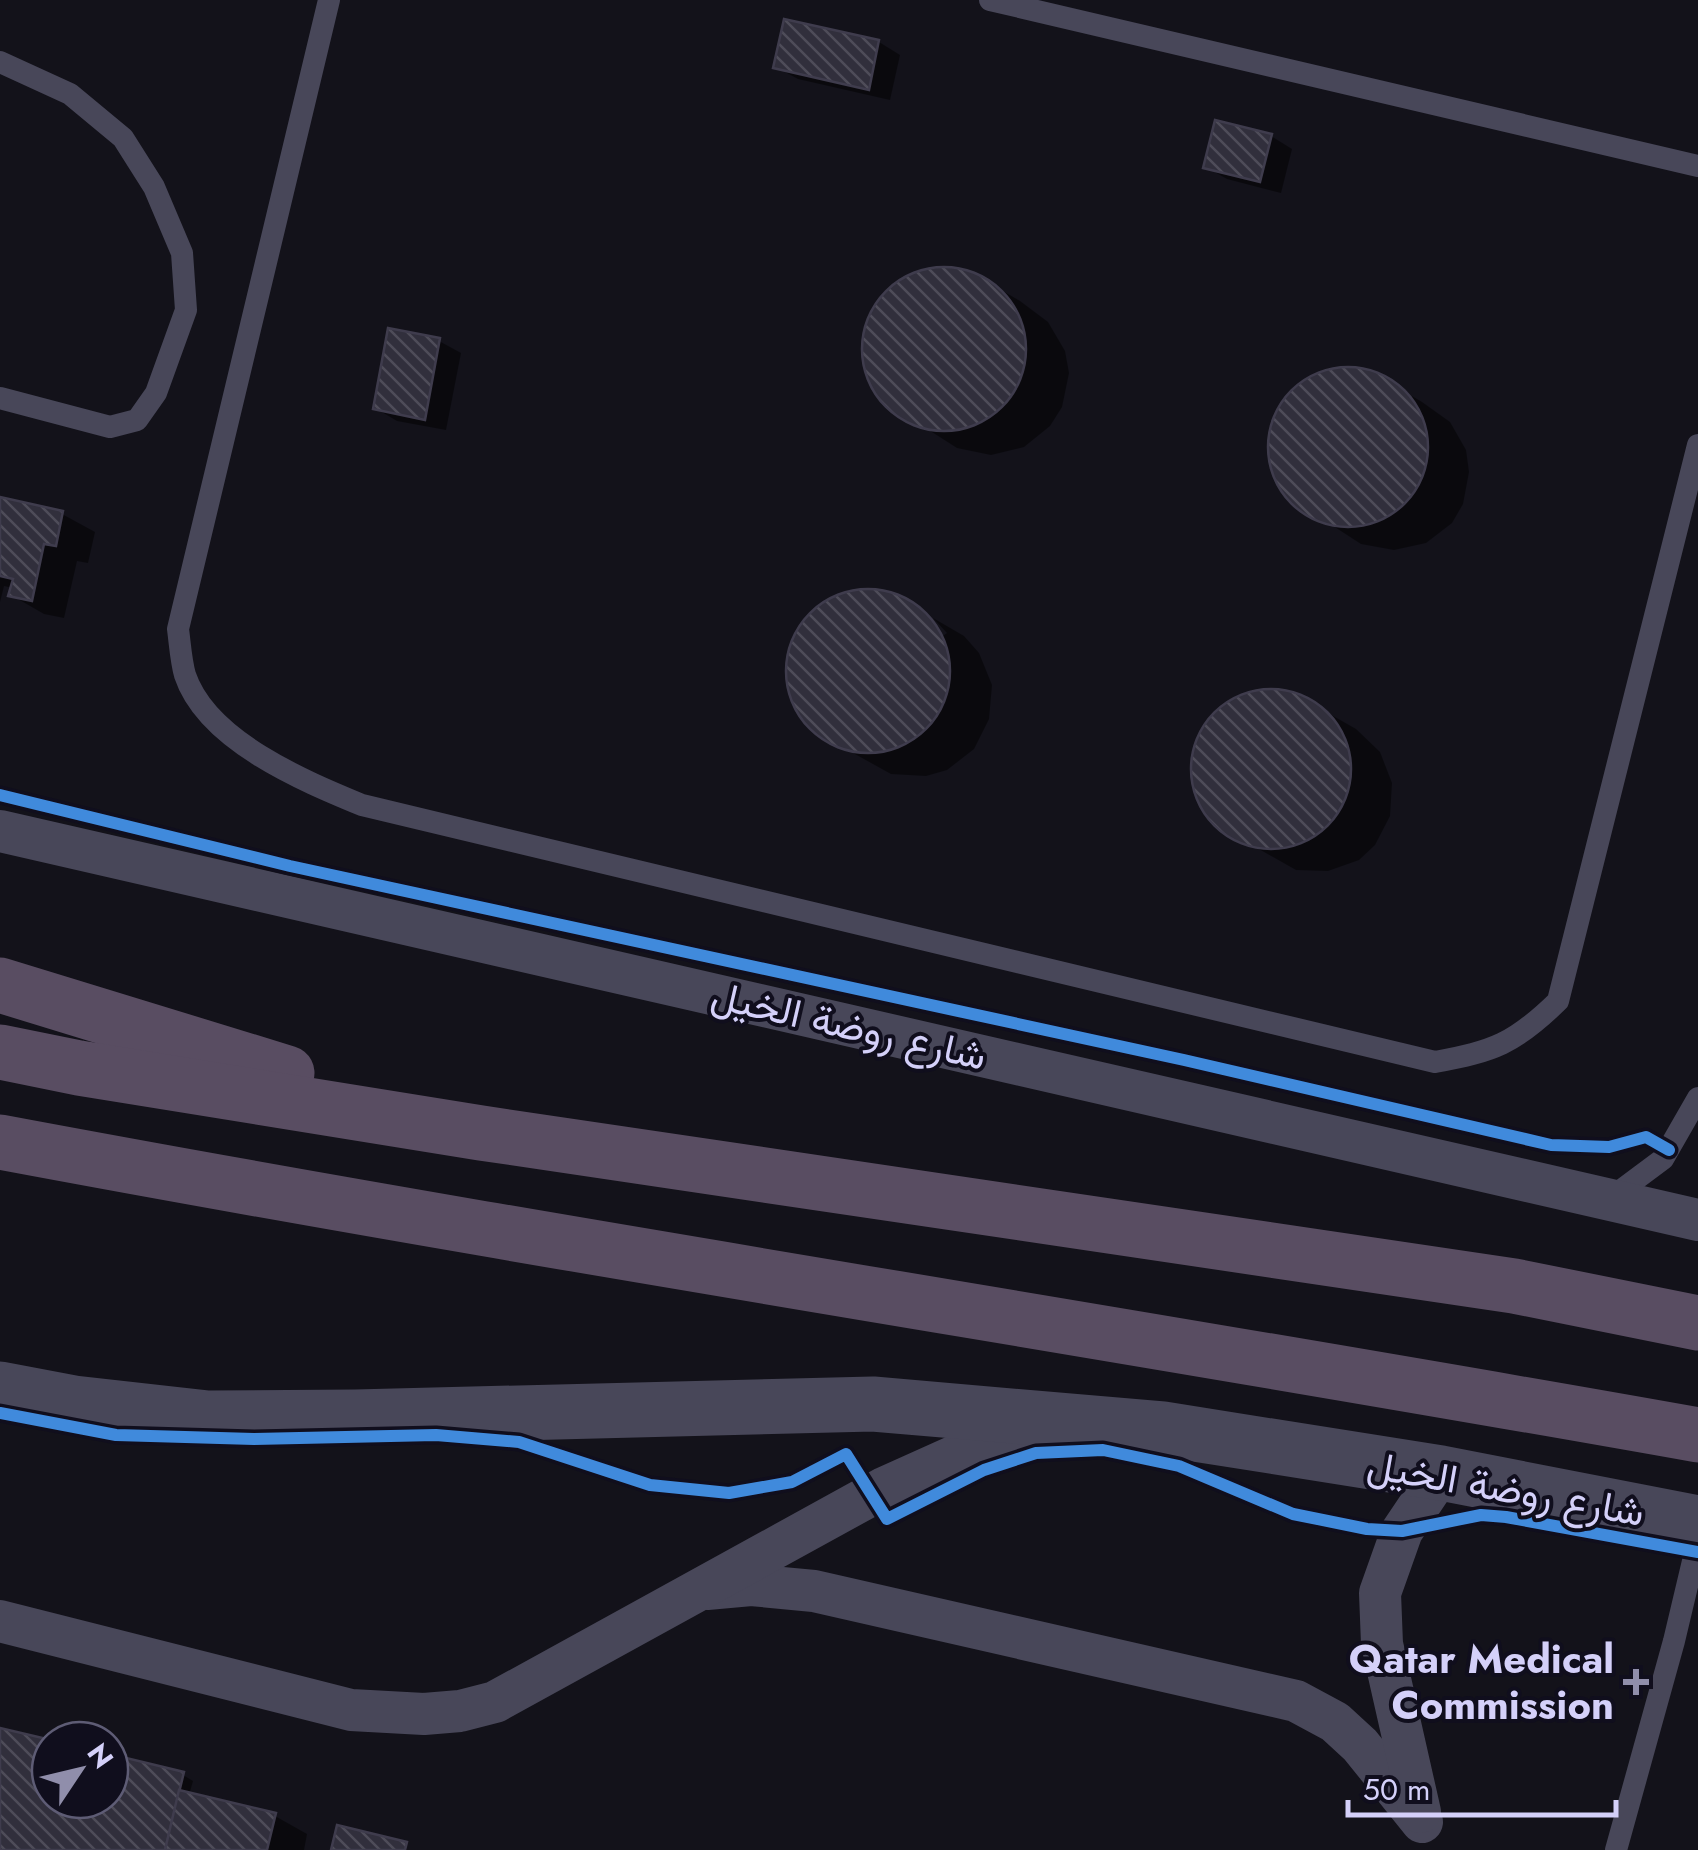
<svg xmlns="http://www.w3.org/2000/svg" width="1698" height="1850" font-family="Jost,Vazirmatn,sans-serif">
<defs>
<pattern id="building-back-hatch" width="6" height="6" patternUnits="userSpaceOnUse" patternTransform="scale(2.5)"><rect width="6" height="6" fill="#312f3c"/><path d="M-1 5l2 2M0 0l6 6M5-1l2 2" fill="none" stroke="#4e4c59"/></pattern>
</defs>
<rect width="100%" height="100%" fill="#13121a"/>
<g fill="#0007">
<polygon points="786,22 879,42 900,55 890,100 798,79 776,67"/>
<polygon points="1271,136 1292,149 1281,193 1227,179 1206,167"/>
<polygon points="943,269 976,276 1020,301 1048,322 1065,351 1069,373 1062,407 1050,426 1024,447 991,455 957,448 885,402 872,383 865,350 867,328 883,297 909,277"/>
<polygon points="439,341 461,353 446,430 397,421 375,408"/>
<polygon points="1346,370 1378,376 1422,402 1450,422 1466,450 1469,472 1463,504 1452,523 1426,543 1394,550 1361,544 1290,498 1274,470 1271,448 1273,426 1288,397 1314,377"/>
<polygon points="0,500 62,514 95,532 88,563 77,561 64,618 44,614 11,595 13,588 4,586 0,602"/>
<polygon points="855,593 889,594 927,615 923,615 943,636 947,633 933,618 964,636 979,653 992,685 989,719 974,749 947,770 926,776 891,774 817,733 801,716 789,684 791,650 807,620 834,599"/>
<polygon points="1269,692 1291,695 1312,704 1356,729 1380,752 1392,783 1390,816 1375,845 1359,860 1328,871 1296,870 1222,828 1201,802 1194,771 1197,749 1212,720 1238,700"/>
<polygon points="0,1731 50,1800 110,1800 110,1757 183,1775 193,1781 189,1795 275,1816 307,1834 304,1850 0,1850"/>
</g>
<g fill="url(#building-back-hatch)" stroke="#3f3c4d" stroke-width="2.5">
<polygon points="784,19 879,40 869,90 773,68"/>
<polygon points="1215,120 1272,134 1260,182 1203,168"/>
<circle cx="944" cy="349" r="82"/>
<polygon points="388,328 440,338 425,420 373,409"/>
<circle cx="1348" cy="447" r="80"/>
<polygon points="0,497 63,511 56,546 44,544 32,601 8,596 13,579 0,576"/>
<circle cx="868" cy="671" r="82"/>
<circle cx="1271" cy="769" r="80"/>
<polygon points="0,1728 51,1740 50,1800 110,1800 110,1754 184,1772 165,1850 0,1850"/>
<polygon points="179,1790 276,1813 267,1850 165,1850"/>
<polygon points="337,1825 407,1842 405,1850 331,1850"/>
</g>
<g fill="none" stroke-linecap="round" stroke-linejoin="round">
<g stroke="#484759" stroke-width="22">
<path d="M329,0l-151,629c2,15 3,32 7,46 22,66 119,106 177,130l1073,257c59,-11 79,-18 123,-61l140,-556"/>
<polyline points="990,0 1698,166"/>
<polyline points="0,62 70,94 123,138 154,187 182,253 186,310 156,393 137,420 110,427 0,398"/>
<polyline points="1608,1200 1663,1159 1698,1098"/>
<polyline points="1616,1850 1674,1641 1698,1540"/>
</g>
<g stroke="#484759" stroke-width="42">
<polyline points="0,831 1698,1220"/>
<polyline points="707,1589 751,1585 814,1591 1296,1701 1335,1722 1360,1745 1422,1822"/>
<polyline points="0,1621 351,1710 424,1714 460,1711 495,1702 884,1488 973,1448 1044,1423"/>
<polyline points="1420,1812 1382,1644 1380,1593 1402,1531 1441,1473"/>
</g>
<polyline stroke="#484759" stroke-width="55" points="0,1389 74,1403 208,1418 355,1417 873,1404 1163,1429 1441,1473 1698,1523"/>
<g stroke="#594d62" stroke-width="55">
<polyline points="0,985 287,1073"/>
<polyline points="0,1052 79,1068 481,1133 1514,1286 1698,1323"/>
<path d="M0,1142c565,106 1133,192 1698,293"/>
</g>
<g stroke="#100e1d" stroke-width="19">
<g id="cycleway">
<polyline points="0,795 290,866 1184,1060 1551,1145 1609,1147 1646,1137 1669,1150"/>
<polyline points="0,1413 116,1435 254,1439 436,1435 519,1442 650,1485 729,1493 792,1482 846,1454 887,1519 984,1470 1036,1453 1103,1450 1179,1466 1293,1514 1367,1529 1402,1531 1481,1515 1506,1517 1698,1552"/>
</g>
</g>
<use href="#cycleway" stroke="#408adc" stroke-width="12"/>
</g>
<path fill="#908eab" stroke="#100e1d" stroke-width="4" d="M1631 1667h10v10h10v10h-10v10h-10v-10h-10v-10h10z"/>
<g text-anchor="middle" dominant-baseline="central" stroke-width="8" stroke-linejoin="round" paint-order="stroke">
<g font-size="40" fill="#d4d0f9" stroke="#100e1d">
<text transform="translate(849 1025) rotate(13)">شارع روضة الخيل</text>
<text transform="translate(1506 1488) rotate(10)">شارع روضة الخيل</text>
</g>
<g font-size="40" font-weight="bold" fill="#d4d0f9" stroke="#100e1d" text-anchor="end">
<text x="1614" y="1659">Qatar Medical<tspan x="1614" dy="46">Commission</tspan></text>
</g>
</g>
<g transform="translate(80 1770) rotate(55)"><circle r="48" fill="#100e1d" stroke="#5e5c75" stroke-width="2.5"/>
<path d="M0-8L18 38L0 25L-18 38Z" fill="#908eab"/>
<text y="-15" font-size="28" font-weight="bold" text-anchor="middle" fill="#d4d0f9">N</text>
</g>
<path d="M1348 1800v15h268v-15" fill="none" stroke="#d4d0f9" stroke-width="5"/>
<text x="1363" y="1800" font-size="30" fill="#d4d0f9" stroke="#100e1d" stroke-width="8" paint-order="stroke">50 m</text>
</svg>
